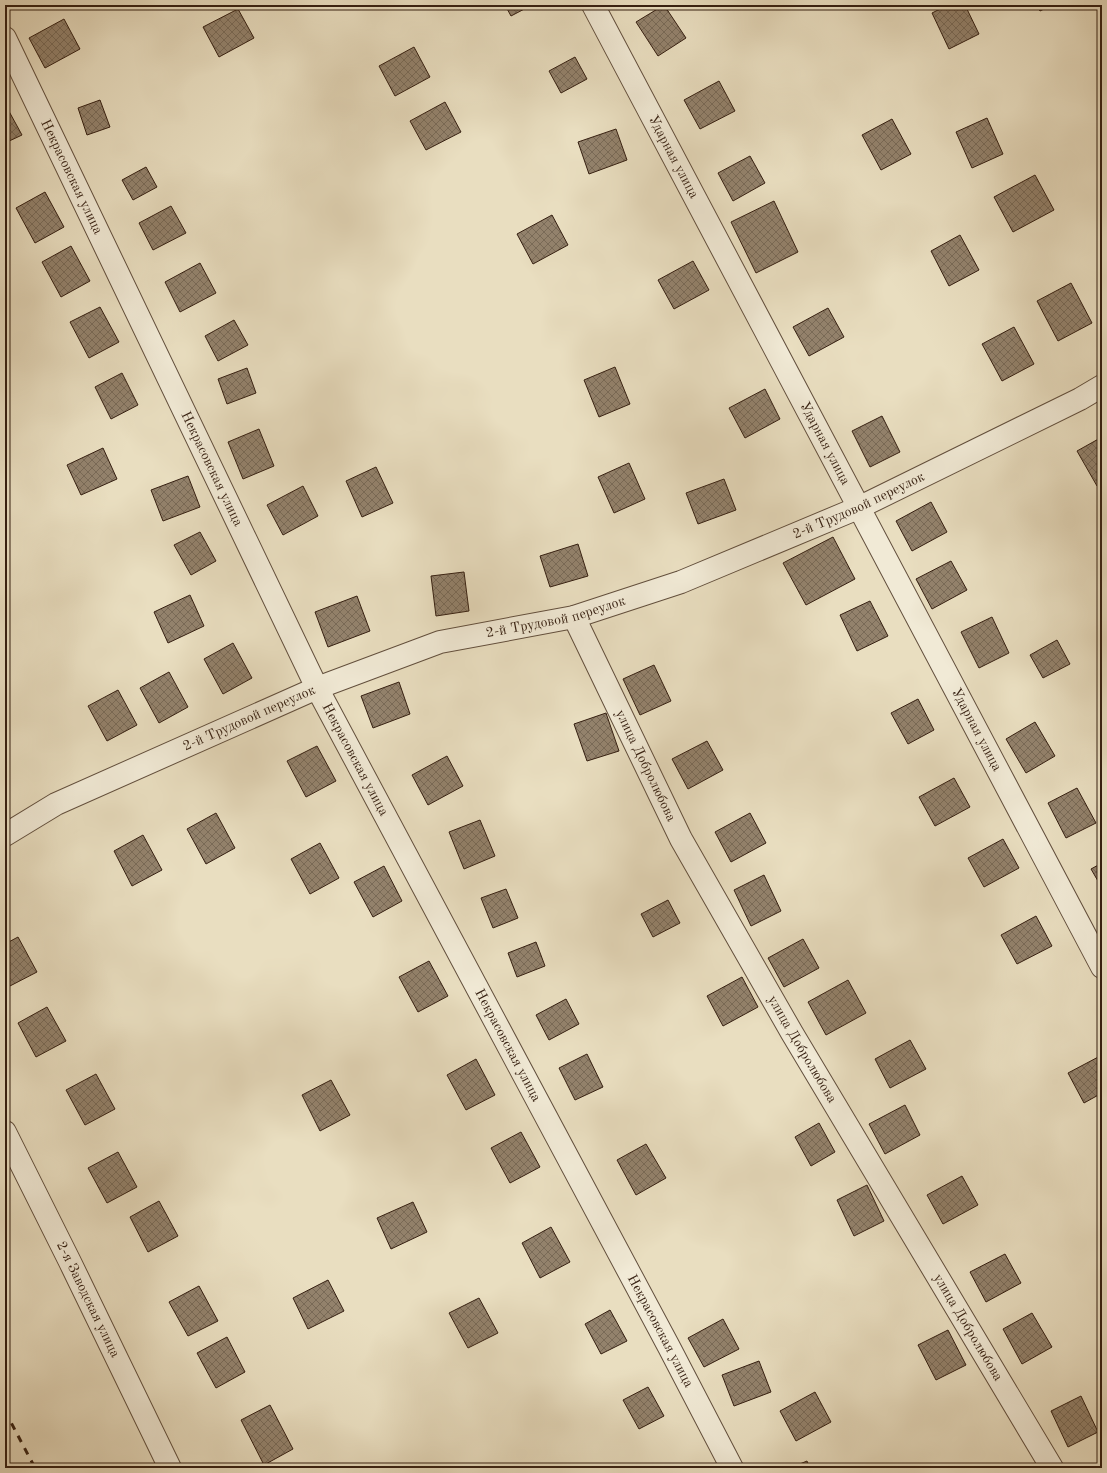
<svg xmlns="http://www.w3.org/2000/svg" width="1107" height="1473" font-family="'Old Standard TT',serif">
<defs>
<pattern id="building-cross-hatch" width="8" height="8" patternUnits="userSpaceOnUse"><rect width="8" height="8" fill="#93826c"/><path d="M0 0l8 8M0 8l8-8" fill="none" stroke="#796a57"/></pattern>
</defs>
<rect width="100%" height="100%" fill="#e9dec0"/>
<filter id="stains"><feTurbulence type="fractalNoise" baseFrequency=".005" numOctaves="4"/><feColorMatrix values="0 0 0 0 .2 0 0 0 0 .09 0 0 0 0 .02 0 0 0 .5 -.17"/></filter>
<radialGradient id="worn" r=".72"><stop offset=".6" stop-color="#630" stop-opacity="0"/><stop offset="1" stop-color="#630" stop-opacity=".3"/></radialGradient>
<g fill="url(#building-cross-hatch)" stroke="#351f11">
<polygon points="505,5 532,5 511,16"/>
<polygon points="664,5 686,38 658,56 636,22"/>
<polygon points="948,5 965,5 979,34 949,49 932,13"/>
<polygon points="1036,5 1052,5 1040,11"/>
<polygon points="238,9 254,38 219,57 203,27"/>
<polygon points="64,19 80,49 45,68 29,38"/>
<polygon points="414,47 430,77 395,96 379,66"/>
<polygon points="575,57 587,79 561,93 549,71"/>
<polygon points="719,81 735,111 700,129 684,100"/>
<polygon points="100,100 110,127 87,135 78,108"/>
<polygon points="445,102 461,132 426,150 410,121"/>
<polygon points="5,104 22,135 5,143"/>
<polygon points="987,118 1003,154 972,168 956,132"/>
<polygon points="892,119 911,154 881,170 862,135"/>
<polygon points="616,129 627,160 589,174 578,142"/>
<polygon points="750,156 765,183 733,201 718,173"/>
<polygon points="146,167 157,187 133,200 122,180"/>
<polygon points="1035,175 1054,210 1013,232 994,197"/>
<polygon points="45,192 64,227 35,243 16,208"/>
<polygon points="774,201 798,252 756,273 731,222"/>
<polygon points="171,206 186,233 153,250 139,223"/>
<polygon points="552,215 568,245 533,264 517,234"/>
<polygon points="960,235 979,270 949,286 931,251"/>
<polygon points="71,246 90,281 61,297 42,262"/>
<polygon points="693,261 709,290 674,309 658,280"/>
<polygon points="200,263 216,293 180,312 165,282"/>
<polygon points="1071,283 1092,323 1058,341 1037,301"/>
<polygon points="100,307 119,342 89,358 70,322"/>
<polygon points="828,308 844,337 809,356 793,327"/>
<polygon points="234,320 248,345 218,361 205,336"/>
<polygon points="1014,327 1034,364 1002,381 982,344"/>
<polygon points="615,367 630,404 599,417 584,380"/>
<polygon points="247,368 256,393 227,404 218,379"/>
<polygon points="122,373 138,405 111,419 95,387"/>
<polygon points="765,389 780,419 745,438 729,408"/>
<polygon points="882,416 900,452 870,467 852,431"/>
<polygon points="259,429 274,466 243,479 228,442"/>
<polygon points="1102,437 1102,483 1097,486 1077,451"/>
<polygon points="103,448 117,479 81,495 67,465"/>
<polygon points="629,463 645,499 614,513 598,477"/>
<polygon points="376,467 393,503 362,517 346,481"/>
<polygon points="188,476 200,507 163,521 151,490"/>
<polygon points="724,479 736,510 698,524 686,493"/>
<polygon points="303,486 318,516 283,535 267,505"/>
<polygon points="931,502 947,532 912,551 896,521"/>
<polygon points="200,532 216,561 191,575 174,545"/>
<polygon points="833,537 855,579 806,605 783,563"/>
<polygon points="578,544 588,576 550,587 540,556"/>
<polygon points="951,561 967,590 932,609 916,579"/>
<polygon points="464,572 469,611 436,616 431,576"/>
<polygon points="190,595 204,626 168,643 154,612"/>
<polygon points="357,596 370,631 328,647 315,612"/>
<polygon points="870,601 888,636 857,651 840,615"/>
<polygon points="992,617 1009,653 979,668 961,632"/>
<polygon points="1057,640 1070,664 1043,678 1030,655"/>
<polygon points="233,643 252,678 223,694 204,659"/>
<polygon points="654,665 671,701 640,715 623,679"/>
<polygon points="169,672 188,707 159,723 140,688"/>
<polygon points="399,682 410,714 373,728 361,696"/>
<polygon points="118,690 137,725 107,741 88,706"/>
<polygon points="918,699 934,730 908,744 891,713"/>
<polygon points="606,713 619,751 587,761 574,724"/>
<polygon points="1035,722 1055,756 1026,773 1006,739"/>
<polygon points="707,741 723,770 688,789 672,759"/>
<polygon points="317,746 336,781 306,797 287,761"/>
<polygon points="447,756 463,786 428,805 412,775"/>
<polygon points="954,778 970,807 935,826 919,797"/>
<polygon points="1077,788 1096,823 1066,838 1048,803"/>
<polygon points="216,813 235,848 206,864 187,829"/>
<polygon points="750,813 766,843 731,862 715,832"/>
<polygon points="480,820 495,856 464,869 449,832"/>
<polygon points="143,835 162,870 132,886 114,851"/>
<polygon points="1003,839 1019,868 984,887 968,858"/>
<polygon points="320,843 339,878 310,894 291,859"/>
<polygon points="1102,863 1102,888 1091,869"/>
<polygon points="384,866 402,901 373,917 354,882"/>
<polygon points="764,875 781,911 751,926 734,890"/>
<polygon points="506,889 518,918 493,928 481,898"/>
<polygon points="668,900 680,923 653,937 641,914"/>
<polygon points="1036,916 1052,946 1017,964 1001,935"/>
<polygon points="18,937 37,972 8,987 5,982 5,944"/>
<polygon points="803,939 819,968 784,987 768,958"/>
<polygon points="536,942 545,966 517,977 508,953"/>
<polygon points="429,961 448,996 418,1012 399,977"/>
<polygon points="742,977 758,1007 723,1026 707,996"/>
<polygon points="848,980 866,1013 826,1035 808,1002"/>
<polygon points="566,999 579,1024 549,1040 536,1015"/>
<polygon points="47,1007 66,1041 36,1057 18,1023"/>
<polygon points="910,1040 926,1069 890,1088 875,1059"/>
<polygon points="587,1054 603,1087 575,1100 559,1068"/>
<polygon points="1102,1055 1102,1093 1084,1103 1068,1073"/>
<polygon points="476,1059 495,1095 466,1110 447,1075"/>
<polygon points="96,1074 115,1109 85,1125 66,1090"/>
<polygon points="331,1080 350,1115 320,1131 302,1095"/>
<polygon points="905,1105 920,1135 885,1154 869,1124"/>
<polygon points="819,1123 835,1152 811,1166 795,1137"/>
<polygon points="521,1132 540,1167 510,1183 491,1148"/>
<polygon points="646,1144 666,1178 636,1195 617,1160"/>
<polygon points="118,1152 137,1187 107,1203 88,1168"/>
<polygon points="962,1176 978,1205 943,1224 927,1195"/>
<polygon points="867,1185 884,1221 854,1236 837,1200"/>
<polygon points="159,1201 178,1236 148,1252 130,1217"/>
<polygon points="413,1202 427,1232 391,1249 377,1218"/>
<polygon points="551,1227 570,1262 540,1278 522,1243"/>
<polygon points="1005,1254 1021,1283 986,1302 970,1272"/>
<polygon points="328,1280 344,1311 308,1329 293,1298"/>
<polygon points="199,1286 218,1321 188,1336 169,1302"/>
<polygon points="479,1298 498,1333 468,1348 449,1313"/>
<polygon points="610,1310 627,1341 601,1354 585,1324"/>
<polygon points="1032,1313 1052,1347 1022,1364 1003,1329"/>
<polygon points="723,1319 739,1349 704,1367 688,1338"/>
<polygon points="948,1330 966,1365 936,1380 918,1345"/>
<polygon points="227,1337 245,1372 216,1388 197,1353"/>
<polygon points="759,1361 771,1392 734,1406 722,1375"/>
<polygon points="648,1387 664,1416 639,1429 623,1400"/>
<polygon points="815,1392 831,1422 796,1441 780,1411"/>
<polygon points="1081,1396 1098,1432 1068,1447 1051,1411"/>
<polygon points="270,1405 293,1449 264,1465 241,1420"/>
<polygon points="807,1461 810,1468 790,1468"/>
</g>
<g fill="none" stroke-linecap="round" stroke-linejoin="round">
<g stroke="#624f3d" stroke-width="24">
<g id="minor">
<path id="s1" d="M593,5l509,962"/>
<path id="s2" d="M5,38l312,650 352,659 63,121"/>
<path id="s3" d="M574,617l107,222 111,194 260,435"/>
<path id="s4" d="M5,835l51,-31 261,-116 123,-46 134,-25 107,-35 177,-74 222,-109 22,-13"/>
<path id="s5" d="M5,1132l65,130 100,206"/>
</g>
</g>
<use href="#minor" stroke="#f1ead6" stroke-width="22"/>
<polyline stroke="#351f11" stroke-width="3" stroke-dasharray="7 7" stroke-linecap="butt" points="5,1411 35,1468"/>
</g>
<g text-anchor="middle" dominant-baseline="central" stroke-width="3" stroke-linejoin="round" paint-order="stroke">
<g font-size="14" fill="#351f11" stroke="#f1ead6">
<text stroke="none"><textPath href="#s1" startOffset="172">Ударная улица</textPath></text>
<text stroke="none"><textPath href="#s2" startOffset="154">Некрасовская улица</textPath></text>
<text stroke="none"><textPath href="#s1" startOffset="496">Ударная улица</textPath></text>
<text stroke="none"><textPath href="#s2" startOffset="478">Некрасовская улица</textPath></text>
<text stroke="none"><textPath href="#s4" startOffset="919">2-й Трудовой переулок</textPath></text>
<text stroke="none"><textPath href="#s4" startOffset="595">2-й Трудовой переулок</textPath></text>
<text stroke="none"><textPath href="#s4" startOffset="271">2-й Трудовой переулок</textPath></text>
<text stroke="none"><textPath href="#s1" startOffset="820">Ударная улица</textPath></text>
<text stroke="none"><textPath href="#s2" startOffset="802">Некрасовская улица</textPath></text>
<text stroke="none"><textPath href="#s3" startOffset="165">улица Добролюбова</textPath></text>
<text stroke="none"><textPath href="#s2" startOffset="1126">Некрасовская улица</textPath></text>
<text stroke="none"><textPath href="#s3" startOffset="489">улица Добролюбова</textPath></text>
<text stroke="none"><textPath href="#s5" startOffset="187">2-я Заводская улица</textPath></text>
<text stroke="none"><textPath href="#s3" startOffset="813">улица Добролюбова</textPath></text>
<text stroke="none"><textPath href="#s2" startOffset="1450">Некрасовская улица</textPath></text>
</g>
</g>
<rect width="1107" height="1473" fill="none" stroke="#e9dec0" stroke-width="20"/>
<rect x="6" y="6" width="1095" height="1461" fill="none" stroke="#351f11" stroke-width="2"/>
<rect x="10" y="10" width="1087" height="1453" fill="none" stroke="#351f11"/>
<rect width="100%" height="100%" filter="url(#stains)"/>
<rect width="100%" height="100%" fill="url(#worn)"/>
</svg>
